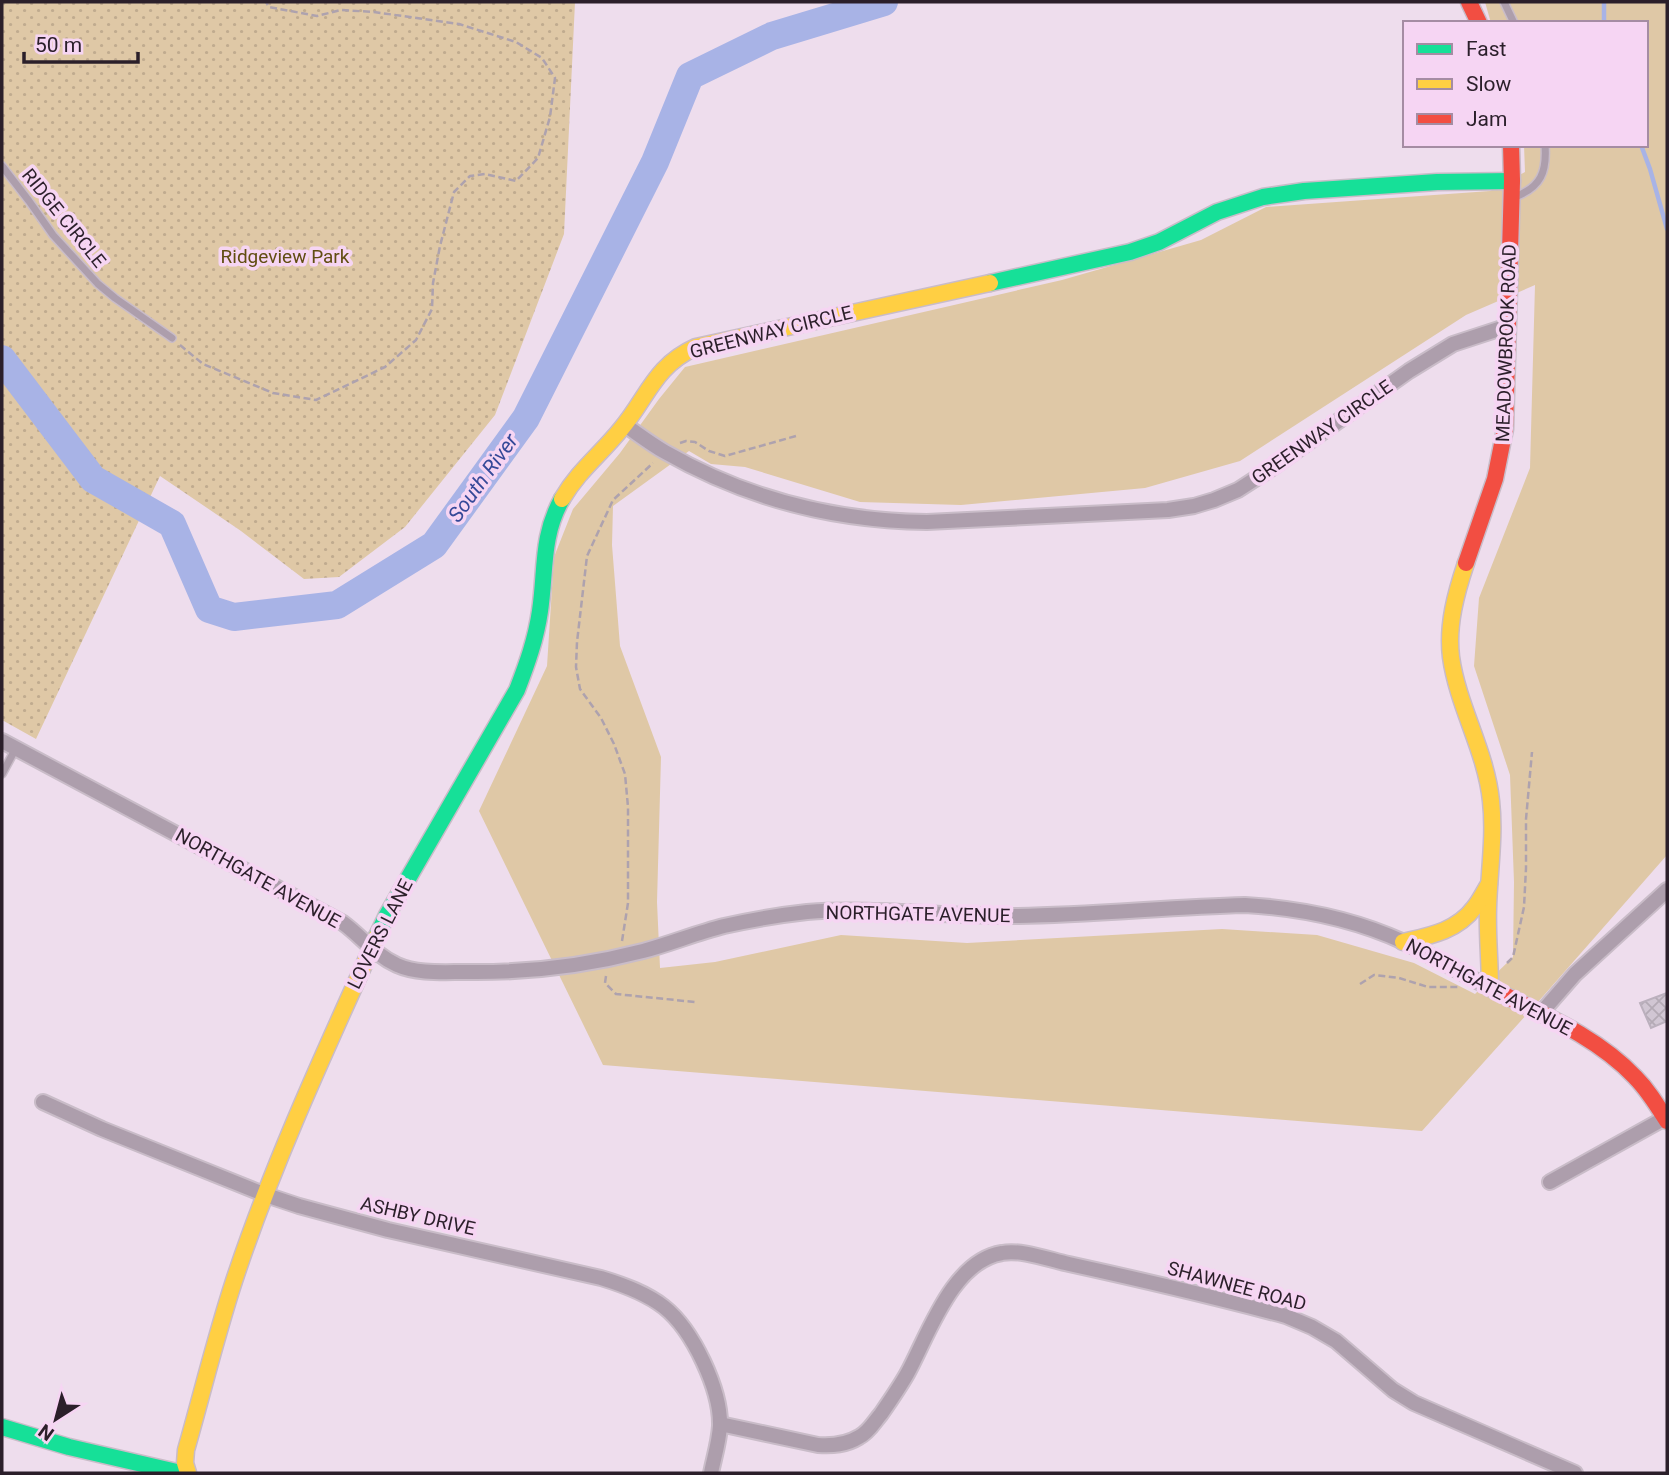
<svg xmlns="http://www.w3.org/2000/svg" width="1669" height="1475" font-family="Roboto,sans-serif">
<defs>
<pattern id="park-dots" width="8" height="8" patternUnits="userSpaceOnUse" patternTransform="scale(1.75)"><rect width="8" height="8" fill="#dfc8a6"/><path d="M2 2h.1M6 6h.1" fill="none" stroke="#c0ab8f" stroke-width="1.8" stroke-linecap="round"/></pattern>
<pattern id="building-cross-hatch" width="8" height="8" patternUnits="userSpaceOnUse" patternTransform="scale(1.75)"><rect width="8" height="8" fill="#d1c6d3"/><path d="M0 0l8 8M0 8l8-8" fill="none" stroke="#b4aab5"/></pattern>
</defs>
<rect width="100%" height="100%" fill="#eedded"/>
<path fill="#dfc8a6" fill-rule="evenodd" d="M1485,2h182v853l-122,139 -123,137 -819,-66 -124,-254 68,-145 7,-109 19,-48 47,-56 39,-54 26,-32 377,-87 139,-40 65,-33 224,-16 35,-19 -1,-27h122v-122h-155zM1535,285l-5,183 -51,130 -5,68 36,109 4,107 -1,75 -38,37 -61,-31 -97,-28 -95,-6 -255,14 -126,-8 -126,27 -55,6 -3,-66 4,-145 -41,-111 -8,-101 1,-39 76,-55 22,13 34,3 115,35 101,3 184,-17 95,-27 226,-146z"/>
<polygon fill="url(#park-dots)" points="2,2 575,2 564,234 495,415 405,527 339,577 304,579 241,531 160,476 36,739 2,720"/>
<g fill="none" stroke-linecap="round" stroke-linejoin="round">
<g stroke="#a8b3e6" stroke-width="4.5">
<polyline points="1604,2 1604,23"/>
<polyline points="1641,145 1650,169 1667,229"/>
</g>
<polyline stroke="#a8b3e6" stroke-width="28" points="2,359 93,479 172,524 209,609 234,617 337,605 434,545 526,418 655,162 690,76 772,36 884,2"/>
</g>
<polygon fill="url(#building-cross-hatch)" stroke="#bbb0bd" stroke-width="2" points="1667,993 1667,1021 1651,1028 1640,1003"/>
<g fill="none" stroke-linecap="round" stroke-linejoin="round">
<g stroke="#c9bcc8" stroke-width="10">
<g id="lane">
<polyline points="1504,2 1514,23"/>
<polyline points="2,166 29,201 53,235 98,284 115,298 172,338"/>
<path d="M1515,197c26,-10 32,-25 30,-52"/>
<polyline points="2,774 16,748"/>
</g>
</g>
<g stroke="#c9bcc8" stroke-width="18">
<g id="street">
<path d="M625,425c13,9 26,19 40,27 82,47 168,69 262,70l241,-12 26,-4 20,-6 24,-10 37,-24 134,-95 44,-27 55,-18"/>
<path d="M2,741l341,182c19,14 32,32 54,42 20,9 46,7 68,7 60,1 120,-6 178,-21 27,-7 53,-18 81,-25 27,-6 55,-11 83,-14 70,-5 141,5 211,4 76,-1 151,-9 227,-11 54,3 109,14 159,37 29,14 57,31 86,46"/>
<polyline points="1541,1013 1575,974 1667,890"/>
<path d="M43,1102l59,27 164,66 33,11 89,24 213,48c23,7 45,15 63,29 29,23 57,83 56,119 -1,16 -6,32 -9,47"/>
<polyline points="1550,1182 1665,1118"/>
<path d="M720,1424l98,21c15,1 28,0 41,-8 10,-5 15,-15 22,-23 9,-13 18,-26 26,-40 21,-38 45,-113 95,-121 19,-4 48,7 67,11 73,16 145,33 217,52l26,11 24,14 57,49 21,13 161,70"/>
</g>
</g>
<g stroke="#c9bcc8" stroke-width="19">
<g id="fast">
<polyline points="990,283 1130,252 1159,242 1217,212 1263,197 1304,191 1437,182 1512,181"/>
<path d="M377,936l10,-21 130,-225c10,-26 19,-51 23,-79 6,-40 1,-75 22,-112"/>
<polyline points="2,1427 69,1447 181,1473"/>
</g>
</g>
<g stroke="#c9bcc8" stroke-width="19">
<g id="slow">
<path d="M562,499c17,-29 38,-44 59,-70 27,-32 33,-63 75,-82l294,-64"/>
<path d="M1466,563c-10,30 -19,62 -15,94 7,50 35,94 40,144 4,35 -2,71 -3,107 -1,27 2,53 2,80l6,3"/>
<path d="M1403,942c26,-6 54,-11 71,-34 6,-7 10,-16 15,-24"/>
<path d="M188,1473l-3,-10 1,-13c16,-56 30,-114 48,-169 39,-118 92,-232 143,-345"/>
</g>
</g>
<g stroke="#c9bcc8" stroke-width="19">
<g id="jam">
<polyline points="1469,2 1479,23"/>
<polyline points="1466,563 1495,479 1505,429 1512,181 1511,145"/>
<path d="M1496,991c48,24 101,46 139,86 13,13 22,28 32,44"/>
</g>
</g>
<g stroke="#aea2ae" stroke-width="2.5" stroke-dasharray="7 3.5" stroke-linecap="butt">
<polyline points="180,345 203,364 273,393 316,400 385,367 416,340 432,309 433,283 440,246 454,192 470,176 485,174 516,181 538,158 550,117 555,78 542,58 516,42 459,24 374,12 341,10 317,16 269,7 266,2"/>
<polyline points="680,443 686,441 695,442 709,451 725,456 796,436"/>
<polyline points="622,941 628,903 628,807 625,774 614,744 601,718 580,689 576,667 577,642 587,556 613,500 653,463"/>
<polyline points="1507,963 1513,957 1524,907 1526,868 1526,819 1532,752"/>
<polyline points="606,976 605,983 616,994 695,1002"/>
<polyline points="1360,984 1374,975 1399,978 1428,987 1458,987"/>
</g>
<use href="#lane" stroke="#ad9eac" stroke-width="7"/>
<use href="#street" stroke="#ad9eac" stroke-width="14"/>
<use href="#fast" stroke="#16e098" stroke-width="16"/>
<use href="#slow" stroke="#ffcf43" stroke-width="16"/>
<use href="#jam" stroke="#f24e42" stroke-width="16"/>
</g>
<g text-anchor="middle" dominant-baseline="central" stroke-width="7" stroke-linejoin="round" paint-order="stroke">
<g font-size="19" fill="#2b1f2a" stroke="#f6d5f3">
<text transform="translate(64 218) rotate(51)">RIDGE CIRCLE</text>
<text transform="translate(771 332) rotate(-14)">GREENWAY CIRCLE</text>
<text transform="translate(1506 343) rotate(-88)">MEADOWBROOK ROAD</text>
<text transform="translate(1322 432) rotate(-35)">GREENWAY CIRCLE</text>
<text transform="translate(258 878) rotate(29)">NORTHGATE AVENUE</text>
<text transform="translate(918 914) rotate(1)">NORTHGATE AVENUE</text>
<text transform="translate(380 934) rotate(-63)">LOVERS LANE</text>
<text transform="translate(1489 987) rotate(28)">NORTHGATE AVENUE</text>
<text transform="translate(418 1216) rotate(13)">ASHBY DRIVE</text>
<text transform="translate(1237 1286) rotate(15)">SHAWNEE ROAD</text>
</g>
<g font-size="19" fill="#614d12" stroke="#f6d5f3">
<text x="285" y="256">Ridgeview Park</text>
</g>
<g font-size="21" font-style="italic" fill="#354998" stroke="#f6d5f3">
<text transform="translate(483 478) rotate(-54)">South River</text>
</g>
</g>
<rect width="1669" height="1475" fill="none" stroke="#2b1f2a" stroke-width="7"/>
<rect x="1403" y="21" width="245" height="126" fill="#f6d5f3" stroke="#a58ca3" stroke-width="2"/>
<rect x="1417" y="44" width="35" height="10" fill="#16e098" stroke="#a58ca3" stroke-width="2"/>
<text x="1466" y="56" font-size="21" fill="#2b1f2a">Fast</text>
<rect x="1417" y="79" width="35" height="10" fill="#ffcf43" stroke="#a58ca3" stroke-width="2"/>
<text x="1466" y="91" font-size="21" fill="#2b1f2a">Slow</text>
<rect x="1417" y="114" width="35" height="10" fill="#f24e42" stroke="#a58ca3" stroke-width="2"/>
<text x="1466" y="126" font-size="21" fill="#2b1f2a">Jam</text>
<g transform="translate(56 1419) rotate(216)" stroke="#f6d5f3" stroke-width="5" paint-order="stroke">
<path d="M0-5L12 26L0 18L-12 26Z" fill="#2b1f2a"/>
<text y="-10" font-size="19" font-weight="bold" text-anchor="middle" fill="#2b1f2a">N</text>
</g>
<path d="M24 52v10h114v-10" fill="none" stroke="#2b1f2a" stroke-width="3.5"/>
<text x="35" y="52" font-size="21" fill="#2b1f2a" stroke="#f6d5f3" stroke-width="5" paint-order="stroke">50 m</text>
</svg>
